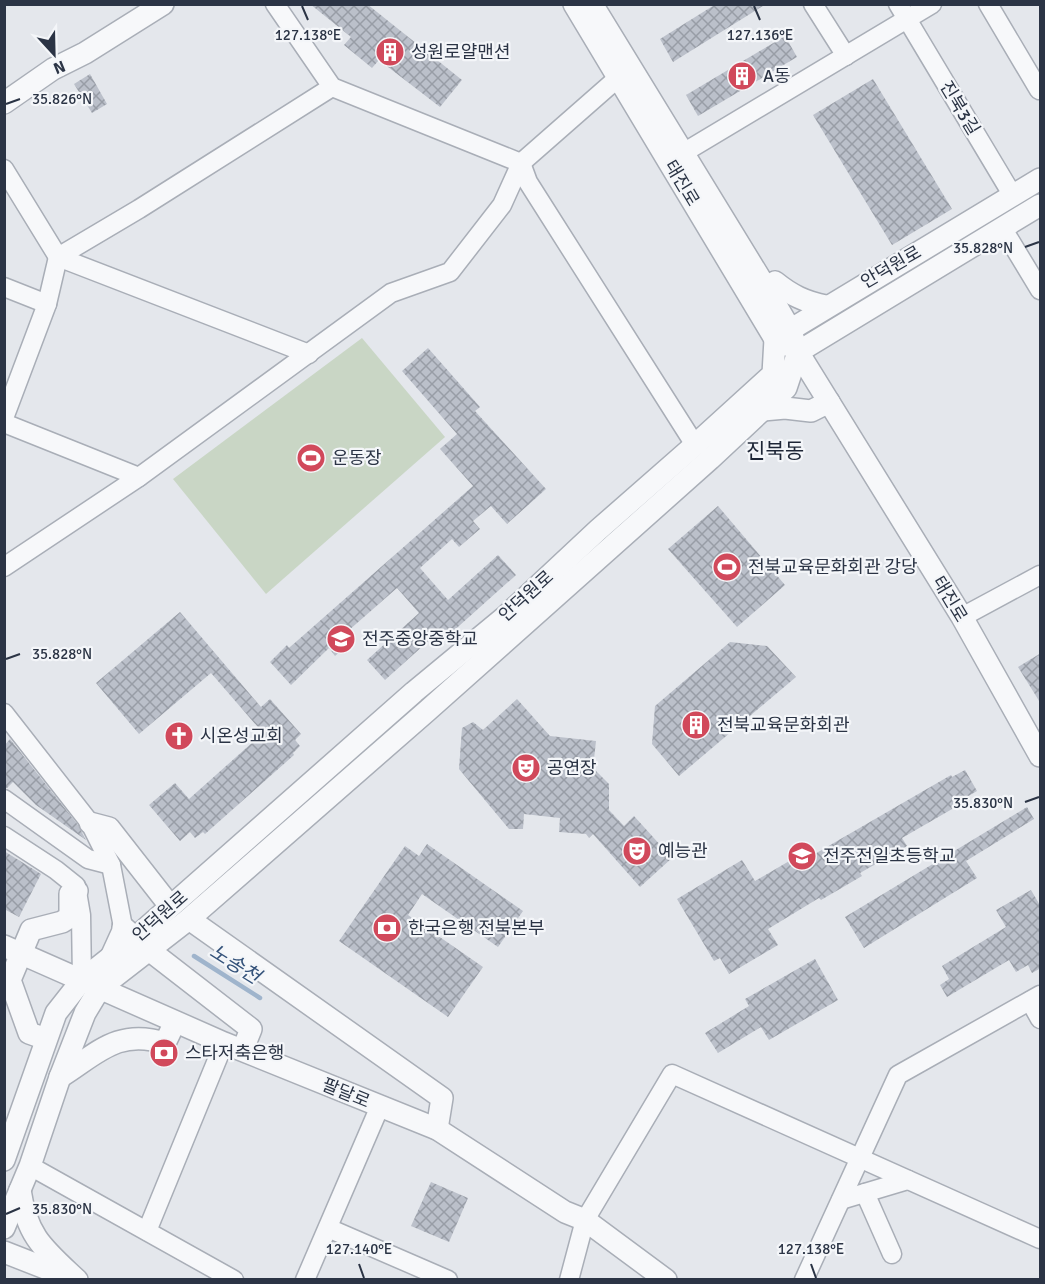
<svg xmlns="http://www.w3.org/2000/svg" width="1045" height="1284" font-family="Signika,'Noto Sans KR',sans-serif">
<defs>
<pattern id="building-cross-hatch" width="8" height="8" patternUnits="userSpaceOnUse" patternTransform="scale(1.5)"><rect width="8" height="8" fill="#bbc0ca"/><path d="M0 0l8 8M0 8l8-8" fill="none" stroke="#989da6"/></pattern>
</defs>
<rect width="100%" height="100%" fill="#e4e7ec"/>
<polygon fill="#c9d6c5" points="362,338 445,437 266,594 173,479"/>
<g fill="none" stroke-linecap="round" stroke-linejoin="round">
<polyline stroke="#9fb4cc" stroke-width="4.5" points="194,956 260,998"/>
</g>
<g fill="url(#building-cross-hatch)">
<polygon points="310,4 367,4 462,80 440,107 379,60 372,68 344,45 351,37"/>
<polygon points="716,4 766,4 673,62 660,39"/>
<polygon points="785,36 797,57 698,116 686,95"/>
<polygon points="90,74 107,104 92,113 74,84"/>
<polygon points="873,79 952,209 892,245 813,115"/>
<polygon points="428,348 480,407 475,411 546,489 507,524 491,506 473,521 480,529 459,547 452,539 420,568 448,600 498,555 516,575 440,643 434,636 385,680 367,660 419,613 397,588 348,631 355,639 335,656 329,648 291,685 270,662 287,645 289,648 473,486 440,449 457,434 402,371"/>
<polygon points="718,506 785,585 737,627 668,549"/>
<polygon points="180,612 261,707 270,699 301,734 295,740 300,746 293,753 294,755 205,834 203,832 195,838 190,832 180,841 149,805 175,783 189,799 263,733 211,673 139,734 96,683"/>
<polygon points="730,642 767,646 796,677 679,776 652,744 655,706"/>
<polygon points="1041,653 1041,704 1018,667"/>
<polygon points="517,699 550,736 596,741 593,768 609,784 609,810 624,826 634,816 672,858 640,887 593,834 589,838 586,834 559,832 560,818 524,814 523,829 509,829 459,769 462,728 473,722 483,730"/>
<polygon points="10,739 78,825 86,840 36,805 13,782 7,788 4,788 4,746"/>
<polygon points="965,770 977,791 965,798 966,801 902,838 907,846 860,873 862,876 821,900 819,898 768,929 778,945 729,974 720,958 714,961 677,899 742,860 755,881 791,860 794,866 951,775 952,777"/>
<polygon points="1027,807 1034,819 966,861 977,878 864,948 845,917"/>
<polygon points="427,844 523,911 498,947 422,894 408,915 483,967 448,1017 339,941 405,846 419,856"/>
<polygon points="4,851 41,874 19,917 4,909"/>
<polygon points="1031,890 1041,907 1041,968 1032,973 1028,965 1016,972 1009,960 947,997 940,985 949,979 942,966 1006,927 996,910"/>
<polygon points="815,959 838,1000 769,1040 761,1027 718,1053 705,1033 749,1006 745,999"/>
<polygon points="431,1182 468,1198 449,1242 411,1226"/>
</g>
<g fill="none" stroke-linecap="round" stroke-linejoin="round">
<g stroke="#a9aeb7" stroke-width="21">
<g id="minor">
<polyline points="275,4 332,87 521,163 528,182 695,445"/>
<polyline points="813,4 846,56"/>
<polyline points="898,4 1013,196"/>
<polyline points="988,4 1039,90 1040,89"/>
<polyline points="683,153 932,4"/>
<polyline points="4,169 58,257 309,354"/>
<polyline points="1003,229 1040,290"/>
<polyline points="4,287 47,304"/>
<polyline points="4,418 47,304 58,257 139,209 332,87"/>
<polyline points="4,423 139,477"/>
<polyline points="4,567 139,477 391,293 450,272 502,205 521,163 619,77"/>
<polyline points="962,617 1040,575"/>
<polyline points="4,713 90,823 111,865 123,927 108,960"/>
<polyline points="4,799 88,859 111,865"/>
<polyline points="4,836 56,870 76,886 81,915 82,980"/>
<polyline points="1030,1001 1040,1019"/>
<polyline points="30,1166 234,1280"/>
<polyline points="865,1193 892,1254"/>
<polyline points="841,1200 908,1180"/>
<polyline points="328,1228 448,1280"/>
<polyline points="147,1231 224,1043"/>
<polyline points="305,1280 380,1106"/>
<polyline points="569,1280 585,1220 672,1074 1040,1239"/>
<polyline points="804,1280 898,1075 1040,995"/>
</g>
</g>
<g stroke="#a9aeb7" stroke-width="24">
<g id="tertiary">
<polyline points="574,4 775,339 785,345"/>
<polyline points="592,4 766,288 790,329 798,352 962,617 1040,756"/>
<polyline points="4,103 53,69 85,53 163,4"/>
<path d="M766,288l9,-6c16,13 30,20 51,24"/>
<polyline points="763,410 785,408 811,411 829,402"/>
<polyline points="90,823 109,828 170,906"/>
<polyline points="189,919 442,1098 437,1129"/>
<polyline points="123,927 149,950 251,1029 243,1049"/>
<polyline points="4,946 224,1043 437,1129 565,1212 585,1220 666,1280"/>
<polyline points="46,1039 29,1033 10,980 31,930 62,922 70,917 70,894 77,891"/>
<path d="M60,1077c37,-23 57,-49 105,-34l10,-21"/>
<polyline points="4,1160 56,1013 82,980 135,938 414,692 506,616 598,530 695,445 773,374 775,339 1040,179"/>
<path d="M20,1190c7,47 24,59 57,90"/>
<polyline points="4,1228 30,1166 60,1077 85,1013 100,988 189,919 427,711 710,459 786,388 798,352 1040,205"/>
<polyline points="4,1252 68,1277"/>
</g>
</g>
<use href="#minor" stroke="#f7f8fa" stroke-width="18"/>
<use href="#tertiary" stroke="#f7f8fa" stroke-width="21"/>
</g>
<path fill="none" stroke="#2b3445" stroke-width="2" d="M302,6l6,14M754,6l6,14M6,104l14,-5M1025,247l14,-5M6,659l14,-5M1025,802l14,-5M6,1214l14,-6M359,1264l5,14M811,1264l5,14"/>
<defs>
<g id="building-disc" transform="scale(1.5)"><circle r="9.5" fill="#d1495b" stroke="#f4f6f9"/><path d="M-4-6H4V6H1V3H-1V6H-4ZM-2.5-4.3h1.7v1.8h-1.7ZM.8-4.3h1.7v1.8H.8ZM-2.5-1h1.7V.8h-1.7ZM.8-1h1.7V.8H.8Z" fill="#fff"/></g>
<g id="stadium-disc" transform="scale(1.5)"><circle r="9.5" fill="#d1495b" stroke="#f4f6f9"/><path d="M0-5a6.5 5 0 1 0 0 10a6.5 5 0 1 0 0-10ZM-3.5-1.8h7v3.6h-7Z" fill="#fff"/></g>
<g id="school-disc" transform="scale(1.5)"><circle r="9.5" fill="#d1495b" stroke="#f4f6f9"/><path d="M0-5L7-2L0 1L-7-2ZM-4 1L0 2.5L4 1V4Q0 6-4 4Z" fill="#fff"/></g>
<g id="church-disc" transform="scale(1.5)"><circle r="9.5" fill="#d1495b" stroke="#f4f6f9"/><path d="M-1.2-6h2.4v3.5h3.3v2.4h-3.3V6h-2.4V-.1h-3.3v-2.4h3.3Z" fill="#fff"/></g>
<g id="theatre-disc" transform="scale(1.5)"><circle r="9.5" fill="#d1495b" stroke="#f4f6f9"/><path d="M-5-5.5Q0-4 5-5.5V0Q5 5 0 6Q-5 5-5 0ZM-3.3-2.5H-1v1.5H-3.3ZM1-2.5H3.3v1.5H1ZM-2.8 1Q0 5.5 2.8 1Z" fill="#fff"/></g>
<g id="bank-disc" transform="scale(1.5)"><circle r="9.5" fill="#d1495b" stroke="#f4f6f9"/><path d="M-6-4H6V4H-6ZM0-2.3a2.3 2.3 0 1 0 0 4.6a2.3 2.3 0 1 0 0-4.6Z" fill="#fff"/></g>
</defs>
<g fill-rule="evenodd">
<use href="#building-disc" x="390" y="52"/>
<use href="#building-disc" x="742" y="76"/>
<use href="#stadium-disc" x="311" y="458"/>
<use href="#stadium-disc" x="727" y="567"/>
<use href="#school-disc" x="341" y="639"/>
<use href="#building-disc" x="696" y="725"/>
<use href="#church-disc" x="179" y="736"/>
<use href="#theatre-disc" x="526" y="768"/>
<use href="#theatre-disc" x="637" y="851"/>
<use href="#school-disc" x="802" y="856"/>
<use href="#bank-disc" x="387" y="928"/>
<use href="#bank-disc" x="164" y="1053"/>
</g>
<g text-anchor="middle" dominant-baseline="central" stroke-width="4.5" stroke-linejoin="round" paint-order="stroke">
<g font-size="18" fill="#2b3445" stroke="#f4f6f9" text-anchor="start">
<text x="411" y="52">성원로얄맨션</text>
<text x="763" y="76">A동</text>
<text x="332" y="458">운동장</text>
<text x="748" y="567">전북교육문화회관 강당</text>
<text x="362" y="639">전주중앙중학교</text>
<text x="717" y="725">전북교육문화회관</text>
<text x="200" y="736">시온성교회</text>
<text x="547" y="768">공연장</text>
<text x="658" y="851">예능관</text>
<text x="823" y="856">전주전일초등학교</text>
<text x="408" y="928">한국은행 전북본부</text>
<text x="185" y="1053">스타저축은행</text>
</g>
<g font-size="18" fill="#2b3445" stroke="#f4f6f9">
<text transform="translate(960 108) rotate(59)">진북3길</text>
<text transform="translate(682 183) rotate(59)">태진로</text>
<text transform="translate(891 267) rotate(-30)">안덕원로</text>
<text transform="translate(526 596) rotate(-42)">안덕원로</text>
<text transform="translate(950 599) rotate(59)">태진로</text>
<text transform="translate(160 916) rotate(-41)">안덕원로</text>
<text transform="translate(346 1093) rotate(22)">팔달로</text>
</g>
<g font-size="20" font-style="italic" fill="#34527a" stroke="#f4f6f9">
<text transform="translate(235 964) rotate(32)">노송천</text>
</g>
<g font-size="21" fill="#1d2536" stroke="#f4f6f9">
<text x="775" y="451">진북동</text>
</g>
</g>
<g font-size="15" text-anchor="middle" fill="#2b3445" stroke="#f4f6f9" stroke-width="4.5" stroke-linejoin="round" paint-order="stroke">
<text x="308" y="40">127.138°E</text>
<text x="760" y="40">127.136°E</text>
<text x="62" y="104">35.826°N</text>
<text x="983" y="253">35.828°N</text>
<text x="62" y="659">35.828°N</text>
<text x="983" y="808">35.830°N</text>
<text x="62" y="1214">35.830°N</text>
<text x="359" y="1254">127.140°E</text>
<text x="811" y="1254">127.138°E</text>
</g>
<rect width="1045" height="1284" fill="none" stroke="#2b3445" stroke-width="12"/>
<g transform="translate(54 54) rotate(158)" stroke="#f4f6f9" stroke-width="4.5" paint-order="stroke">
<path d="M0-4.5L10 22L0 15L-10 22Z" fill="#2b3445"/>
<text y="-9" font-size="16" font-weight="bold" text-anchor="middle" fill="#2b3445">N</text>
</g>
</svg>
